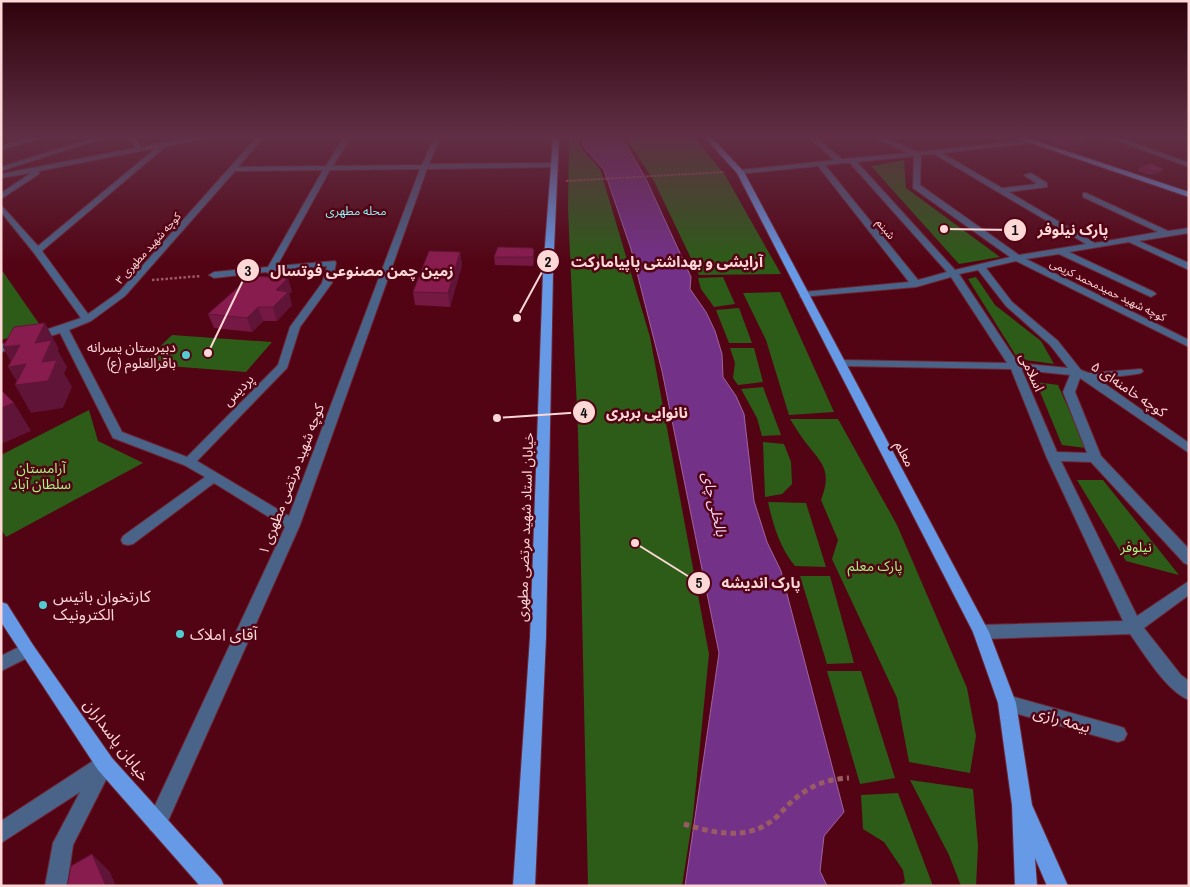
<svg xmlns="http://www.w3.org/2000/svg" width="1190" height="887" font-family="'Archivo Narrow','Noto Sans Arabic',sans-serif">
<rect width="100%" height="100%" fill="#530414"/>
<g fill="#2c5c18">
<polygon points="569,138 578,138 579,146 600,169 650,337 709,654 693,816 682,886 588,886 578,432 568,209"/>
<polygon points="626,138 695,138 725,175 781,274 699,275 653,179"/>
<polygon points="904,160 906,188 1000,257 959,264 871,166"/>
<polygon points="1,269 42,328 1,340"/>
<polygon points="723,277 735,304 714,307 701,289 698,278"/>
<polygon points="976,277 995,305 1041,341 1054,364 1018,359 968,279"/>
<polygon points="780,292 834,412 789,415 766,340 743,293"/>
<polygon points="739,308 752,343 729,343 716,310"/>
<polygon points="172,335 272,342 246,372 142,364"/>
<polygon points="730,348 754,348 763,382 738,385 733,378 735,363"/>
<polygon points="1036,382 1058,385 1086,448 1062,445"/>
<polygon points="763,387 781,435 762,436 757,418 741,389"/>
<polygon points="89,410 98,441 143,463 6,537 1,529 1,455"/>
<path d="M790,419h48l59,106 70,163 9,48 -6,37 -61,-11 -12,-64 -65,-139 6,-19 -17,-40c11,-29 2,-36 -15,-57 -6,-8 -11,-16 -16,-24z"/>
<polygon points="763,442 784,444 791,462 792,484 782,494 765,497"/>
<polygon points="1077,480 1103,480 1179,575 1126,561"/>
<path d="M768,502l38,1 20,64 -31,-1c-15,-18 -22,-41 -27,-64z"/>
<polygon points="800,576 830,576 854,663 827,664"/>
<polygon points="827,671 861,671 895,778 860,784"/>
<polygon points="910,780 973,789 978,846 976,886 961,886 949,855"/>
<polygon points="898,793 933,886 899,886 905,882 903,870 884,842 863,829 861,795"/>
</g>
<polygon fill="#743188" stroke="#9d63a0" points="584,138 622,138 646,179 691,277 690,289 706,312 715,331 722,354 723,377 736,396 744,414 754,501 767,542 781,571 844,812 824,836 820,871 827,886 685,886 719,653 662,371 631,249 604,170 583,146"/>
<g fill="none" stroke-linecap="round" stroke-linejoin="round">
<g stroke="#6e2633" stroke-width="2">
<g id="minor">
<polygon points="27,138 39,138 1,150 1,146"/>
<polygon points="93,138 104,138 1,171 1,167"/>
<path d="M129,138h6l6,9 47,-9h15l-38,9 -123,104 46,63 31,-22 137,-154h7l-25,29 88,-1 17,-28h7l-17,28 89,-1 12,-27h6l-11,26 124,-1 4,2 -4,2 -126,2 -127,356 -136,305 -7,3 -7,-3 -3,-7 3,-7 135,-289 -71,-44 -81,61 -5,1 -5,-1 -2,-4 2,-4 82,-59 -21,-12 -71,-27 -53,-105 -59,19v-7l80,-27 -47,-65 -33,-41v-7l37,41 118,-98 -117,23v3l-38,25v-6l30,-20 -30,5v-4l134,-26zM420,169l-131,347 -92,-55 90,-93 13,-41 32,-44 4,-20 -1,-2 -58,5 53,-96zM323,170l-55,97 -54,5 -5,3 5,3 52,-6 4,2 4,-2 53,-6 -5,17 -32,44 -12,38 -91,92 -65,-25 -53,-102 22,-9 34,-25 110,-125z"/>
<path d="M809,138h7l26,21 66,-6 -33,-15h10l33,14 112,-12 3,2 -1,1 -90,10 60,35 35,-4 -13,-9 7,-2 16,10v4l-38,5 86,51 63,-11 -75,-35v-4h3l82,38 21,-3v5l-50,8 50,22v7l-60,-28 -60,10 85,40 2,2 -5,3 -92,-43 -33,5 163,81v7l-173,-86 -30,7 26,34 46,39 23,29 8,3 52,-4 2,2 -2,2 -4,1 -39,5 91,64v10l-109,-75 -5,14 26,64 88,93v16l-5,-2 -93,-101 -30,-1 76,155 52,-35v14l-45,33 37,47 8,6v19c-23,-9 -45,-47 -59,-66l-149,5 -6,-2 -2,-5 2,-5 6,-2 142,-4 -77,-165 -35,-87 -170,-3 -5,-3 5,-3 166,3 -56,-86 -35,10 -116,10v-4l3,-1 106,-10 -91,-116 -78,8 -4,-2 4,-2 94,-10zM934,154l152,90 -67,11 -99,-70 1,-30zM914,156l-1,32 97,69 -55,13 -98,-108zM844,163h6l97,109 -29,8 -93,-115zM978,270l28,36 44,39 18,23 -50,-5 -59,-89zM1022,370l48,5 -7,17 24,61 -30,-1z"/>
<polygon points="1110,138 1120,138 1189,163 1189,167"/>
<polygon points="27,643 33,645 35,650 33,655 1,671 1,656"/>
<polygon points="1007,695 1118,726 1124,728 1127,734 1124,740 1118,742 1007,711 1001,709 998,703 1001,697"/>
<polygon points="105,755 112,758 114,764 73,845 67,886 45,886 53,843 80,792 1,843 1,821 96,759"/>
</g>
</g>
<g stroke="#6e2633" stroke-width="2">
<g id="major">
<polygon points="553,138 559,138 553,272 546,637 535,886 513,886 530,637 543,272"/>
<polygon points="705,138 712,138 744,172 989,632 1016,703 1032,805 1068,886 1047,886 1035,858 1037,886 1015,886 1012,805 998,703 973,632 737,173"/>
<polygon points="1016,138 1027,138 1189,192 1189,197"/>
<polygon points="1,602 7,604 33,645 112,758 221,879 224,886 200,886 98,770 1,622"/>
</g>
</g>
<polyline stroke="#9a5b64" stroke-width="2" stroke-dasharray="2.5 1" stroke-linecap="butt" points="566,181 724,172"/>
<polyline stroke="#9a5b64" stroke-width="2.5" stroke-dasharray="2.5 2" stroke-linecap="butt" points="152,280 201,276"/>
<path stroke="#9a5b64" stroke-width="5" stroke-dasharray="5.5 4" stroke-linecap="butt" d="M684,824c25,8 59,16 83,0 8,-4 14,-12 20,-18 18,-18 37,-27 62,-28"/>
<use href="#minor" fill="#4a6388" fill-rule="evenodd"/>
<use href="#major" fill="#669ae7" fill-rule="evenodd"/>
</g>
<g fill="#761844">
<polygon points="1050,138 1088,138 1086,143 1063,147 1049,142"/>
<polygon points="1140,167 1164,169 1162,172 1151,175 1138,171"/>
<polygon points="534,250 534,259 533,266 495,265 494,257"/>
<polygon points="460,252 462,265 450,307 415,305 413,292"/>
<polygon points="292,291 289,294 292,305 277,321 263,321 252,332 214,328 208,314"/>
</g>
<g fill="#601437">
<polygon points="1074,138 1088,138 1086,143 1063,147 1066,139"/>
<polygon points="1164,169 1162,172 1151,175 1153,171"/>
<polygon points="534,250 534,259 533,266 533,257"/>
<polygon points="460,252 462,265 450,307 448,293"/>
<polygon points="288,278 292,291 289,294 292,305 277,321 273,307 276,290"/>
<polygon points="258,307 263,321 252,332 247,318"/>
<polygon points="45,323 59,349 58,351 67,367 64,373 72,387 63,408 31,413 15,385 19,385 8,367 13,366 3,347 20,345 42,362 35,343"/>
<polygon points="14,403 31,431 1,444 1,408"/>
<polygon points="92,854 110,872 116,886 106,886"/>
</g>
<g fill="#891c4f" stroke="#601437">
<polygon points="1152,164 1164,169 1153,171 1140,167"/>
<polygon points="498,247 532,248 534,250 533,257 494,257"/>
<polygon points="429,251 460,252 448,293 413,292"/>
<polygon points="251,276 288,278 276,290 288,292 273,307 258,307 247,318 208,314"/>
<polygon points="45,323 35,343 52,340 42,362 57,360 48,381 15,385 26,364 8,367 20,345 3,347 14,327"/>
<polygon points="1,391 2,391 14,403 1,408"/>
<polygon points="92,854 106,886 67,886 71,866"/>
</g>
<linearGradient id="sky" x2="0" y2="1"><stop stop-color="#2e020b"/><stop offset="0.52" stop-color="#602f45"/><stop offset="1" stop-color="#602f45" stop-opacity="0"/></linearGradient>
<rect width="1190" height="263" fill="url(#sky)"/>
<g fill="#52ccd0" stroke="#530414" stroke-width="2">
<circle cx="186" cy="355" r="5"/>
<circle cx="43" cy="605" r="5"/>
<circle cx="180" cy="634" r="5"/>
</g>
<g text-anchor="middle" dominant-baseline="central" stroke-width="5" stroke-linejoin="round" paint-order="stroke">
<g font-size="11" fill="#fed7d7" stroke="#530414">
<text transform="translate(886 229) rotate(51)">شبنم</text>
<text transform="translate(148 248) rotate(-48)">کوچه شهید مطهری ۳</text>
<text transform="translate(1108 290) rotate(26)">کوچه شهید حمیدمحمد کریمی</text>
</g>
<g font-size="12" fill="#87f3f6" stroke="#530414">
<text x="356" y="211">محله مطهری</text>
</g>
<g font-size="14" fill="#fed7d7" stroke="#530414" text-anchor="end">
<text x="176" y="347">دبیرستان پسرانه<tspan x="176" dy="16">باقرالعلوم (ع)</tspan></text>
</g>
<g font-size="14" fill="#fed7d7" stroke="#530414">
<text transform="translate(1032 372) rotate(65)">اسلامی</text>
<text transform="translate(1129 389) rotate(34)">کوچه خامنه‌ای ۵</text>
<text transform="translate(238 390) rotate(-46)">پردیس</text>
<text transform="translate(905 454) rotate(63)">معلم</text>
<text transform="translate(291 479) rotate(-69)">کوچه شهید مرتضی مطهری ۱</text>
<text transform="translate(525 527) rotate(-88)">خیابان استاد شهید مرتضی مطهری</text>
</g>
<g font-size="14" fill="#9ff97f" stroke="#530414">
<text x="41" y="468">آرامستان<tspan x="41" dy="16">سلطان آباد</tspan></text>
<text x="1136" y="547">نیلوفر</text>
<text x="875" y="566">پارک معلم</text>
</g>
<g font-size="15" font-style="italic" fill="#f3d0fe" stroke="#530414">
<text transform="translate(715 504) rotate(77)">بالخلی چای</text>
</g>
<g font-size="16" fill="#fed7d7" stroke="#530414" text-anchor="start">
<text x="53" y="596">کارتخوان باتیس<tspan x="53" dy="18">الکترونیک</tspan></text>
<text x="190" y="634">آقای املاک</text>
</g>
<g font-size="16" fill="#fed7d7" stroke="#530414">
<text transform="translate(1062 719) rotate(16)">بیمه رازی</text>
<text transform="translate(117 740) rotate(53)">خیابان پاسداران</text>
</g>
</g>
<path fill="none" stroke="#fed7d7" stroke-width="2" d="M944 229L1015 230M517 318L548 261M208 353L248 270M497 418L584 412M635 543L699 583"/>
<g fill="#fed7d7" stroke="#530414" stroke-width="2">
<circle cx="944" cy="229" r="5"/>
<circle cx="517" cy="318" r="5"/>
<circle cx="208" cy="353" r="5"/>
<circle cx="497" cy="418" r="5"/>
<circle cx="635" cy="543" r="5"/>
<circle cx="1015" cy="230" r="12"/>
<circle cx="548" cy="261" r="12"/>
<circle cx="248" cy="270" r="12"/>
<circle cx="584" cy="412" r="12"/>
<circle cx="699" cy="583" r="12"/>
</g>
<g font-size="15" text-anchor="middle" font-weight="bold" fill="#111">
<text x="1015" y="235">1</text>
<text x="548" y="267">2</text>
<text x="248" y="276">3</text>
<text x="584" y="418">4</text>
<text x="699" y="588">5</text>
</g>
<g font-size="15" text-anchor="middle" font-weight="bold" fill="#fed7d7" stroke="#530414" stroke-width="5" stroke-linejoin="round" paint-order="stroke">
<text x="1073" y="235">پارک نیلوفر</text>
<text x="667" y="267">آرایشی و بهداشتی پاپیامارکت</text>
<text x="362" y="276">زمین چمن مصنوعی فوتسال</text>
<text x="647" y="418">نانوایی بربری</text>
<text x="761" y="588">پارک اندیشه</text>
</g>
<rect width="1190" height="887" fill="none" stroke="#fed7d7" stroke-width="5"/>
</svg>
